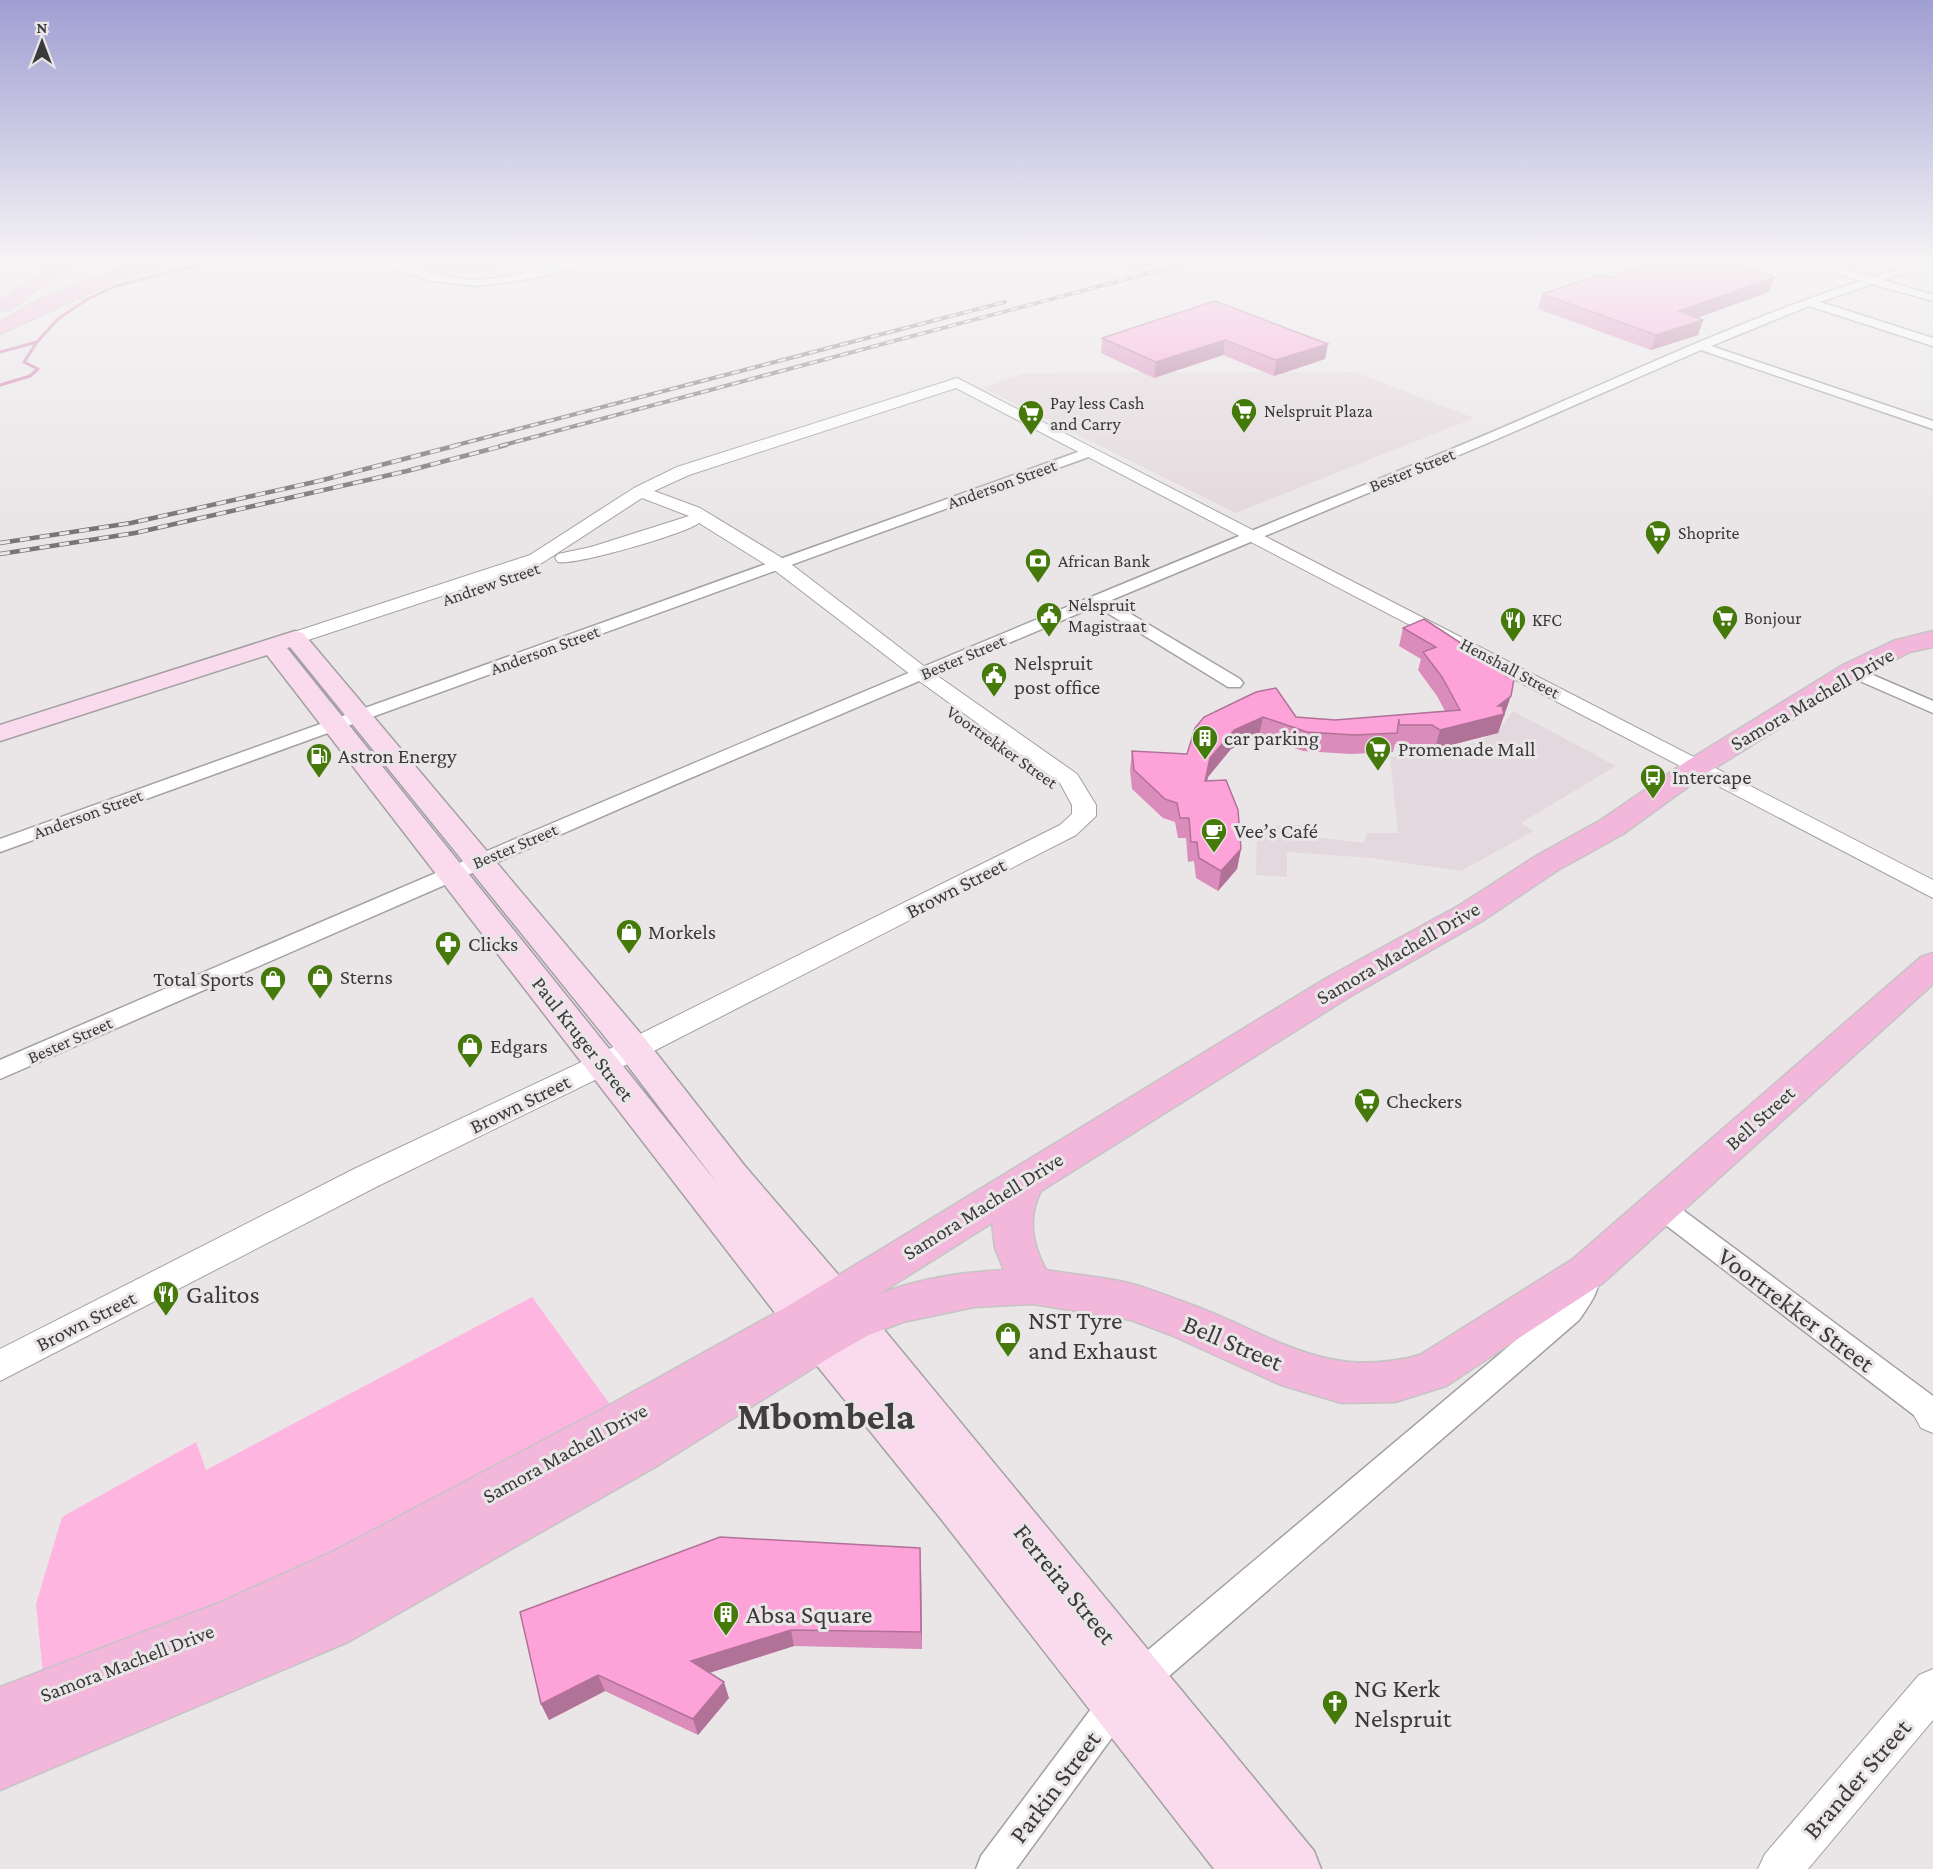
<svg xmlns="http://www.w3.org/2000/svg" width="1933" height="1869" font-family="'Crimson Pro',serif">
<rect width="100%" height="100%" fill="#eae6e8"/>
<g fill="#e3d8dd">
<polygon points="397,260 553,260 478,274 440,275"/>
<polygon points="1355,372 1474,418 1236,513 983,388 1024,373"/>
<polygon points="1513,711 1616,766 1521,823 1533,831 1461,871 1371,858 1287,852 1287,877 1256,875 1257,826 1304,825 1314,837 1364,843 1367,833 1398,833 1390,757 1439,751 1478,742 1501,727"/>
</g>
<polygon fill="#feb6e0" points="532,1297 620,1418 45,1694 36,1604 62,1517 196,1442 206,1470"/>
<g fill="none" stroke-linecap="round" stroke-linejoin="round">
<g stroke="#d27cb0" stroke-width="3">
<polyline points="0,352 37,342 58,319 86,300 113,287 215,260"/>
<polyline points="0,385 30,376 38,369 24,362 37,342"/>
</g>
<g stroke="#a3a0a2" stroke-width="3">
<g id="minor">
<polygon points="0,260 13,260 0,268"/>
<path d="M371,260c34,-2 67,20 103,20 45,-1 88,-22 132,-20l-77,19 -55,7 -42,-5z"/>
<path d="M1796,260h16l60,17 61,-17v5l-50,15 50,15v6l-61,-17 -52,18 113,36v8l-124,-40 -98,40 222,75v8l-232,-79 -213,93 -379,158 131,78 3,4 -3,4h-12l-132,-81 -422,179 -674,294v-19c438,-189 876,-376 1317,-556 82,-33 163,-66 244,-102 99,-43 197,-88 300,-121z"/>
<polygon points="1089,448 1094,449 1094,455 0,852 0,839"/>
<polygon points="1852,666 1933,701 1933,713 1846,675 1844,671"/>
<polygon points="1659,1196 1668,1199 1933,1396 1933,1426 1923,1422 1650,1213 1646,1206 1650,1199"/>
<path d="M1587,1261l9,3c10,20 -6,40 -17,56l-426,370 -26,27 -111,152h-40l5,-13 122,-163 26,-27 430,-362 11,-15 8,-25z"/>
</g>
</g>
<g stroke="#a3a0a2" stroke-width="2">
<g id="tertiary">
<path d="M957,378l976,502v18l-977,-510 -267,87 -35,16 46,17 87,53 142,109 148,104 19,31v11l-20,19 -432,221 -266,130 -378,195v-32l356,-181 268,-126 436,-217 12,-11v-9l-12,-22 -145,-105 -142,-109 -74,-46c-14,11 -125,43 -141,39l-3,-4 3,-4 33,-7 98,-31 -47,-18 -100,65 -240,79h-14l-3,-4 3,-4 242,-79 104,-67 43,-21z"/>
<polygon points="1928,1394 1933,1396 1933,1433 1921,1428 1911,1410 1916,1399"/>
<polygon points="1933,1669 1933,1720 1808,1869 1758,1869 1765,1854 1919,1675"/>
</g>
</g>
<g stroke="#a3a0a2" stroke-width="3">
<path id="secondary" d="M295,631l8,2 343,407 98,125 104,121 466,565 7,18h-107l-273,-350 -152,-188 -522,-676 -267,86v-16zM290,647l332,411 95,125 -430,-535z"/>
</g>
<g stroke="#c4c4c4" stroke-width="3">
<g id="primary">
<polygon points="58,260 76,260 10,310 0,310 0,301"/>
<polygon points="144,260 168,260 166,263 120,279 0,334 0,322 38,300"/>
<path d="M1933,631v16l-23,5 -49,25 -154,96 -84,61 -65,36 -76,51 -133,76 -308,194c-14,27 -9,53 5,79 28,5 59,7 86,14 18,5 35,12 52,18 86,30 139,80 236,53l153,-96 348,-302 12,-4v31l-330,299 -157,103 -51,16 -53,1 -61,-18 -110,-50 -40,-15 -98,-16 -59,3 -71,15 -34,13 -32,18 -180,113 -309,176 -348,148v-103l219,-84 115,-52 272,-144 182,-101 537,-327 135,-74 76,-49 65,-36 86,-59 156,-96 50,-24zM992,1223l3,25 9,22c-42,2 -86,9 -125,24z"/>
</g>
</g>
<use href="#minor" fill="#fff" fill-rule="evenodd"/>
<use href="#tertiary" fill="#fff" fill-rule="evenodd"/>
<use href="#secondary" fill="#fadbee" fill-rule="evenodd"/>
<use href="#primary" fill="#f4b7dc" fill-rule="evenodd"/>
<g stroke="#787577" stroke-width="4">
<g id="rail-far1">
<polyline points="1133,268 1162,260"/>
<polyline points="453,446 1005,302"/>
<polyline points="500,446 1198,260"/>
</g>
</g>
<g stroke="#787577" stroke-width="4.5">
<g id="rail">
<polyline points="0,543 131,523 319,481 458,445"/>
<polyline points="0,554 135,533 407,471 506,445"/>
</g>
</g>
<use href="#rail-far1" stroke="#eae6e8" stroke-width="2" stroke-dasharray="8" stroke-linecap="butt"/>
<use href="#rail" stroke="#eae6e8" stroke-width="3" stroke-dasharray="10" stroke-linecap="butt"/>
</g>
<g fill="#da8cbb">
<polygon points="1611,278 1769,292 1697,318 1703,320 1698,335 1651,350 1538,309 1542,294"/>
<polygon points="1215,301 1325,359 1274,376 1223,355 1154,378 1101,353 1102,338"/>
<polygon points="1424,619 1505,715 1503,717 1498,733 1435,749 1427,744 1395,744 1393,752 1350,754 1303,751 1259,736 1231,749 1208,777 1207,781 1241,849 1237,869 1218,891 1196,878 1194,861 1188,862 1186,838 1178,838 1175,822 1163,818 1132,789 1130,770 1132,751 1187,754 1204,717 1296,717 1335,720 1445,711 1437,696 1418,670 1421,659 1399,646 1403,628"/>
<polygon points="921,1566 922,1649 794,1646 709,1673 729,1698 698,1735 605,1691 549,1720 541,1704 520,1612"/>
</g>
<g fill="#b17298">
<polygon points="1775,277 1769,292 1674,326 1679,311"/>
<polygon points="1703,320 1698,335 1651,350 1656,335"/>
<polygon points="1225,340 1223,355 1154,378 1156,362"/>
<polygon points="1328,344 1325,359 1274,376 1276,360"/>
<polygon points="1511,696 1498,733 1435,749 1440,730 1498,706"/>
<polygon points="1263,717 1259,736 1231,749 1208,777 1202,801 1205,781 1210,758 1234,730"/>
<polygon points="1241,849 1237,869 1218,891 1221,871"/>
<polygon points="920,1548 921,1566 922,1649 921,1632"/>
<polygon points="791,1630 794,1646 696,1677 691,1661"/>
<polygon points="598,1675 605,1691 549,1720 541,1704"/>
<polygon points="724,1682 729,1698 698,1735 693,1719"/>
</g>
<g fill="#fda3d9" stroke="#b17298" stroke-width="1.5">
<polygon points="1663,260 1718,260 1775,277 1679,311 1703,320 1656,335 1542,294 1599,275 1611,278"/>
<polygon points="1215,301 1328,344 1276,360 1225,340 1156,362 1102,338"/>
<polygon points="1424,619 1482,657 1490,656 1506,676 1514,679 1511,696 1498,706 1502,706 1504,714 1440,730 1432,725 1399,725 1399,719 1397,733 1354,735 1307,732 1263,717 1234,730 1210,758 1205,781 1226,780 1238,810 1241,849 1221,871 1199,858 1197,842 1191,842 1189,818 1180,818 1177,803 1165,799 1134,770 1132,751 1187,754 1195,728 1204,717 1256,692 1276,688 1296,717 1335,720 1460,710 1442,677 1423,652 1436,647 1403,628"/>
<polygon points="720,1537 920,1548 921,1632 791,1630 691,1661 724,1682 693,1719 598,1675 541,1704 520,1612"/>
</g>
<linearGradient id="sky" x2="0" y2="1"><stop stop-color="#9f9ed2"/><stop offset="0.5" stop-color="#f6f4f5"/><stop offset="1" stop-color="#f6f4f5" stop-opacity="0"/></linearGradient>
<rect width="1933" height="521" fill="url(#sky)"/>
<defs>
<g id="supermarket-pin" transform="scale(1.35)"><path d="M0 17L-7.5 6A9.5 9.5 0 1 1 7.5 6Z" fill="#457a0b" stroke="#eae6e8"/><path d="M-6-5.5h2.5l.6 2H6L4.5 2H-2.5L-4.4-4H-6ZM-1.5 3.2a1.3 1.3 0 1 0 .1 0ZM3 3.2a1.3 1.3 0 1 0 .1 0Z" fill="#fff"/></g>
<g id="bank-pin" transform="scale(1.35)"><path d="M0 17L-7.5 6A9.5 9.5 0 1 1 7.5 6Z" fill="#457a0b" stroke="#eae6e8"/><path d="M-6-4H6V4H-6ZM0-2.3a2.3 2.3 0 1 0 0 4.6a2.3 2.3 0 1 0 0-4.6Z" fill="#fff"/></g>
<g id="civic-pin" transform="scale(1.35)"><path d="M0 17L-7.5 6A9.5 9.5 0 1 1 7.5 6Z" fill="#457a0b" stroke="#eae6e8"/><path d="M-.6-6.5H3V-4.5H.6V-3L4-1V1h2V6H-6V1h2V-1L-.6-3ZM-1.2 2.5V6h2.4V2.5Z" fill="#fff"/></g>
<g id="restaurant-pin" transform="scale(1.35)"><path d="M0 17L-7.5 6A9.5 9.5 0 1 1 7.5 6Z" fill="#457a0b" stroke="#eae6e8"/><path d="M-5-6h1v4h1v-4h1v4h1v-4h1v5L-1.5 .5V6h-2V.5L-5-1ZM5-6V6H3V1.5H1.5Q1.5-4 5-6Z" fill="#fff"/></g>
<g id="building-pin" transform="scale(1.35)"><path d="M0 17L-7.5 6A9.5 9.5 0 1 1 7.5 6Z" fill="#457a0b" stroke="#eae6e8"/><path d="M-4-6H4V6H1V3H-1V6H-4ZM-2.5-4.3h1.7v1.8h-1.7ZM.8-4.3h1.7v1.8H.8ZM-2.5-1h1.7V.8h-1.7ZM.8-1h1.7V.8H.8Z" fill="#fff"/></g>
<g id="fuel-pin" transform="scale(1.35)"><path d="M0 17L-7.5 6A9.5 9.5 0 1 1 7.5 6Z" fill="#457a0b" stroke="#eae6e8"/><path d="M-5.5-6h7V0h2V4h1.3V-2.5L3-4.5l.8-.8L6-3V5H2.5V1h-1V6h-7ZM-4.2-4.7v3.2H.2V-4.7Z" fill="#fff"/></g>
<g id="bus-pin" transform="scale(1.35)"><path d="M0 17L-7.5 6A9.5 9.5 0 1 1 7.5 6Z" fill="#457a0b" stroke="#eae6e8"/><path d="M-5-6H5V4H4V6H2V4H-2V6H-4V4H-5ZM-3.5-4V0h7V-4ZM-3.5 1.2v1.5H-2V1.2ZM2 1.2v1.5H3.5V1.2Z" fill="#fff"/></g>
<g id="cafe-pin" transform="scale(1.35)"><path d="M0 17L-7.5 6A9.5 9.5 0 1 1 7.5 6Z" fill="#457a0b" stroke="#eae6e8"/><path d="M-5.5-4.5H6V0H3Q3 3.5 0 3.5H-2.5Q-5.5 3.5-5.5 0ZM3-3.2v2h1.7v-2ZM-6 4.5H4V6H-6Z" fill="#fff"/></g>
<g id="shop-pin" transform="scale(1.35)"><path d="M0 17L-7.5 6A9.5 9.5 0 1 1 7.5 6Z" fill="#457a0b" stroke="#eae6e8"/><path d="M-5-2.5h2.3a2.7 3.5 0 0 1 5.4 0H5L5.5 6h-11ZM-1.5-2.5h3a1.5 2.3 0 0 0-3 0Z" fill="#fff"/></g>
<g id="pharmacy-pin" transform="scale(1.35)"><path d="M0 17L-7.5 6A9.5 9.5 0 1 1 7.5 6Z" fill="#457a0b" stroke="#eae6e8"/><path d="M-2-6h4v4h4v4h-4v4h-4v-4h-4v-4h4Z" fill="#fff"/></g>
<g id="church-pin" transform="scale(1.35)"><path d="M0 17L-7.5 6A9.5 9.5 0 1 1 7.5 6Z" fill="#457a0b" stroke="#eae6e8"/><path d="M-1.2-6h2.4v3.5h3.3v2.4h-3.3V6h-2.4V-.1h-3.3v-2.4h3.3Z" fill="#fff"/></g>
</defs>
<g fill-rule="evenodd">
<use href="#supermarket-pin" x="1244" y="411"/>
<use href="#supermarket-pin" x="1031" y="413"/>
<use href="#supermarket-pin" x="1658" y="533"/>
<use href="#bank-pin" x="1038" y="561"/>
<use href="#civic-pin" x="1049" y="615"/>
<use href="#supermarket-pin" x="1725" y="618"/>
<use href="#restaurant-pin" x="1513" y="620"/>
<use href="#civic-pin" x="994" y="675"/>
<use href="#building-pin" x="1205" y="738"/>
<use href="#supermarket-pin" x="1378" y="749"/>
<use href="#fuel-pin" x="319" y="756"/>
<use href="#bus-pin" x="1653" y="777"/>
<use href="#cafe-pin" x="1214" y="831"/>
<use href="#shop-pin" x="629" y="932"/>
<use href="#pharmacy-pin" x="448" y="944"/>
<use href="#shop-pin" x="320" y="977"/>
<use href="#shop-pin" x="273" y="979"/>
<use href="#shop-pin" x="470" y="1046"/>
<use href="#supermarket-pin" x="1367" y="1101"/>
<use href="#restaurant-pin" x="166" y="1294"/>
<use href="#shop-pin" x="1008" y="1335"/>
<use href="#building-pin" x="726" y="1614"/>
<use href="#church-pin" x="1335" y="1703"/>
</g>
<g text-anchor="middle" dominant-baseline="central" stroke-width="6" stroke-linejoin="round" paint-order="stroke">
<g font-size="18" fill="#3b3a3b" stroke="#eae6e8" text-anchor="start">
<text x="1050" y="403">Pay less Cash<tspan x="1050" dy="21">and Carry</tspan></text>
<text x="1264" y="411">Nelspruit Plaza</text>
<text x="1678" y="533">Shoprite</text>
<text x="1058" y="561">African Bank</text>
<text x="1068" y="605">Nelspruit<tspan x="1068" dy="21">Magistraat</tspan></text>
<text x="1744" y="618">Bonjour</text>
<text x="1532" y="620">KFC</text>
</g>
<g font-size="18" fill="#3b3a3b" stroke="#eae6e8">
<text transform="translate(1412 470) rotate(-22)">Bester Street</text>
<text transform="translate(1002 484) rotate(-20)">Anderson Street</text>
<text transform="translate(491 584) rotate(-19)">Andrew Street</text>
<text transform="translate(545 650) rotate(-20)">Anderson Street</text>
<text transform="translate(963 657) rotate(-23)">Bester Street</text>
<text transform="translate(1510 668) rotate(28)">Henshall Street</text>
<text transform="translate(1002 747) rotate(35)">Voortrekker Street</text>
<text transform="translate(88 814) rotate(-20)">Anderson Street</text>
<text transform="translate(515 846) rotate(-23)">Bester Street</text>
<text transform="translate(70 1040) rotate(-24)">Bester Street</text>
</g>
<g font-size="21" fill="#3b3a3b" stroke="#eae6e8" text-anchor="start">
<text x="1014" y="663">Nelspruit<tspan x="1014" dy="24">post office</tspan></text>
<text x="1224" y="738">car parking</text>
<text x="1398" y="749">Promenade Mall</text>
<text x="338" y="756">Astron Energy</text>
<text x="1672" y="777">Intercape</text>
<text x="1234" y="831">Vee’s Café</text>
<text x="648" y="932">Morkels</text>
<text x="468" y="944">Clicks</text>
<text x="340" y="977">Sterns</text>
<text x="254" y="979" text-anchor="end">Total Sports</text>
<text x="490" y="1046">Edgars</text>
<text x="1386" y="1101">Checkers</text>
</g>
<g font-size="21" fill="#3b3a3b" stroke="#eae6e8">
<text transform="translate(1812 699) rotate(-30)">Samora Machell Drive</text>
<text transform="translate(956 888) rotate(-27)">Brown Street</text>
<text transform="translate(1398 953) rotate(-30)">Samora Machell Drive</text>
<text transform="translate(583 1039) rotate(52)">Paul Kruger Street</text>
<text transform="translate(520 1104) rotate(-26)">Brown Street</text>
<text transform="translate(1760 1118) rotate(-42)">Bell Street</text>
<text transform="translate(983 1206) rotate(-32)">Samora Machell Drive</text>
<text transform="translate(86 1321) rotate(-27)">Brown Street</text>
<text transform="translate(565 1453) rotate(-29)">Samora Machell Drive</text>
<text transform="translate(127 1663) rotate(-21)">Samora Machell Drive</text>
</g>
<g font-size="26" fill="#3b3a3b" stroke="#eae6e8" text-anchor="start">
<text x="186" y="1294">Galitos</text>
<text x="1028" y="1320">NST Tyre<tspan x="1028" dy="30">and Exhaust</tspan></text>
<text x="746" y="1614">Absa Square</text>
<text x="1354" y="1688">NG Kerk<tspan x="1354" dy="30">Nelspruit</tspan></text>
</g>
<g font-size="26" fill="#3b3a3b" stroke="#eae6e8">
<text transform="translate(1796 1310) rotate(37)">Voortrekker Street</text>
<text transform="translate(1233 1343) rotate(23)">Bell Street</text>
<text transform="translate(1065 1584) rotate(51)">Ferreira Street</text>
<text transform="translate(1857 1779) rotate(-49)">Brander Street</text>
<text transform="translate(1055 1787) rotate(-53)">Parkin Street</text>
</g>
<g font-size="39" font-weight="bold" fill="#413e40" stroke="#eae6e8">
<text x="826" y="1415">Mbombela</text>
</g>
</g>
<g transform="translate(42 42)" stroke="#eae6e8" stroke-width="4.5" paint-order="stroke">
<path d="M0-4.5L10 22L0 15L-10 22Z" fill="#3b3a3b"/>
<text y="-9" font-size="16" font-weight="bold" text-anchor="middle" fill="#3b3a3b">N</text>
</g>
</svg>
